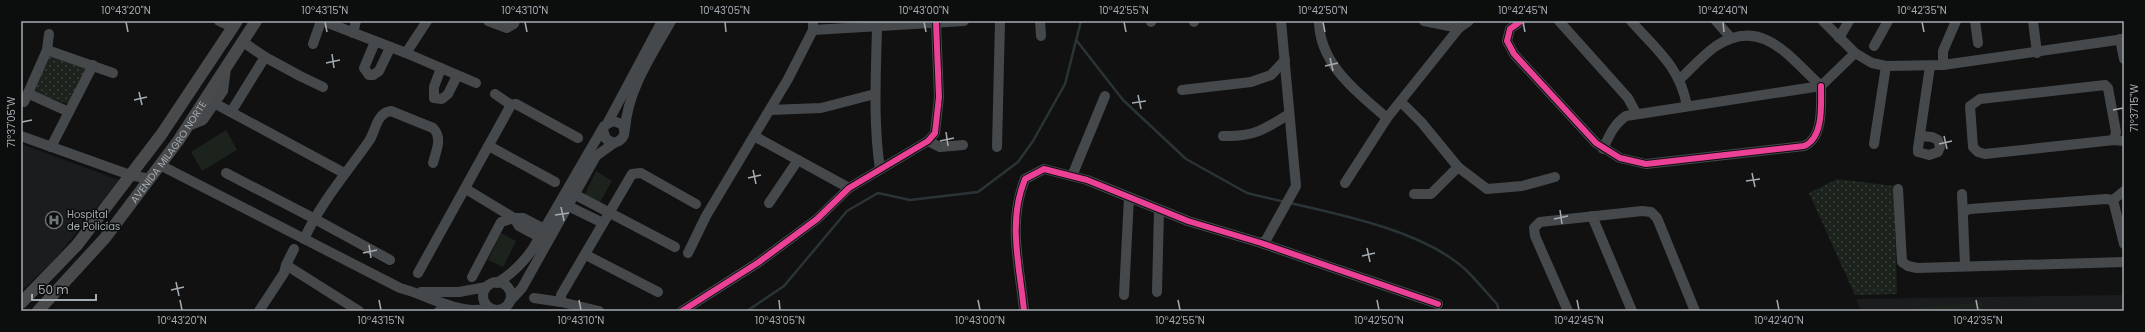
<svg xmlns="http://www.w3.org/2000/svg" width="2145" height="332" font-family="Poppins,sans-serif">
<defs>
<pattern id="park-dots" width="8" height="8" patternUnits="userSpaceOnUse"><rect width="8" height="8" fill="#1c221c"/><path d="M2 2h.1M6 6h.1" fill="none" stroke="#3a3f3b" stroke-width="1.8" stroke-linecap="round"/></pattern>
</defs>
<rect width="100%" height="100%" fill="#111112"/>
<g fill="#1b1c1d">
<polygon points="21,144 119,180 55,259 21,291"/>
<polygon points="2124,295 2124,311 1861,311 1856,299"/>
</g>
<g fill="#1c221c">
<polygon points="226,130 237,150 202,171 191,152"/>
<polygon points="596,171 612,181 599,204 584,196"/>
<polygon points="501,233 516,241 503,267 488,260"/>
<polygon points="1982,302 1983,311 1906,311 1908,309"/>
</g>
<g fill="url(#park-dots)">
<polygon points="49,54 88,69 68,104 33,92"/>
<polygon points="1837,179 1894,186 1897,294 1855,295 1809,193"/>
</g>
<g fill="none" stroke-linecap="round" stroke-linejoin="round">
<g stroke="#2a3436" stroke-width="2.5">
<polyline points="1077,41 1123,100 1186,159 1247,193 1285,202"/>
<path d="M1290,203c54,12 135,29 176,67 11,11 21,23 31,34l2,7"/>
<polyline points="747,311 784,286 847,211 878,193 910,200 978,192 1018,162 1033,141 1065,84 1081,21"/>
</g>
<g stroke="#46494b" stroke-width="10">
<polyline points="219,21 232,27"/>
<polyline points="323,21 406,53 476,83"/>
<polyline points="488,21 507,28 514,24 515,21"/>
<polyline points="1040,21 1041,36"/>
<polyline points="1194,21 1194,22"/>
<path d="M1319,21c0,43 39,72 68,97"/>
<polyline points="1424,21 1459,28 1469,21"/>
<path d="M1521,21l-11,8 -3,12 7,13 82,89 24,15 26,6 158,-18c20,-8 17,-42 17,-60"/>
<polyline points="1559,21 1628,98 1636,113"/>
<path d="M1631,21c25,28 49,46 56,85"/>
<polyline points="1716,21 1731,38"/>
<polyline points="1823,21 1855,53 1872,63 1886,66 1943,65 2124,39"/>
<polyline points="1975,21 1978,43"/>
<polyline points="2033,21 2037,53"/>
<polyline points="1151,22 1151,21"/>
<path d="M877,27c-1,47 -4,95 3,142"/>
<polyline points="813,30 964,21"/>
<polyline points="353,33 356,21"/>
<polyline points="1839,38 1849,21"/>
<polyline points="2120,39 2124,59"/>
<polyline points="243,42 265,57"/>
<polyline points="375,42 364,68 369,75 373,75 379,71 390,48"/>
<polyline points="313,44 321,21"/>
<polyline points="1874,46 1888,21"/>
<polyline points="47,50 113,73"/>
<polyline points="406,53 427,21"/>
<polyline points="1943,65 1943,51 1956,21"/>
<polyline points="441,68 434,87 434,98 442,99 448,94 457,76"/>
<path d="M1680,79c11,-10 23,-24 36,-33 46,-30 73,11 105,40"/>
<polyline points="1182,90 1251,82 1271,75 1285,60"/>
<polyline points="29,94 69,112"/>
<polyline points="495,94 511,105"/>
<polyline points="24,102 47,50 49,34"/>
<polyline points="1401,102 1422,123 1458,167 1487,189 1522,186 1555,177"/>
<polyline points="214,103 344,173"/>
<polyline points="770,110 821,108 875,94"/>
<polyline points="231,112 265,57 300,76 323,87"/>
<polyline points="608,122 662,21"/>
<polyline points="188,126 203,120 223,91 226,68"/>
<path d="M625,129c3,-40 27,-74 46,-108"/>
<polyline points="21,136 130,175 150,179"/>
<polyline points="754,136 849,188"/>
<path d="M1223,136c30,1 41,-6 66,-22"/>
<polyline points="1920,136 1932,137 1938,140 1940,147 1938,152 1929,155 1918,152 1918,148 1930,66"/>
<polyline points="2114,140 2116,132 2108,88 2105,85 1980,99 1970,106 1973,147 1978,152 1985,154 2114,140 2124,141"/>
<polyline points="928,141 940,147 963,145"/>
<polyline points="1874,144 1886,66"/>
<polyline points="489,146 555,182"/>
<polyline points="51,147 93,65"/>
<polyline points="997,147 1000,21"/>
<path d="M1603,149c6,-13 11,-25 23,-33l195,-30 34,-33"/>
<path d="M160,165l240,123c23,6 47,20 72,22 6,0 13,-1 19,-1"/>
<polyline points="226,173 313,218 390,260"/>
<polyline points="1072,176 1105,96"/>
<polyline points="1345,183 1387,118 1459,28"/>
<polyline points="466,189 514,218"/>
<polyline points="1898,189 1902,262 1908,266 1917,268 2124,262"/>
<polyline points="570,192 675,247"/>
<polyline points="1414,194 1431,194 1458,167"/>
<polyline points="1962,194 1965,265"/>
<polyline points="2113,200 2124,244"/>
<polyline points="769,203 798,160"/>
<polyline points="564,204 603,223"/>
<polyline points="1963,212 1970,209 2106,199 2113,200 2124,191"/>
<polyline points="1592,216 1632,311"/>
<path d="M304,239c17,-37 42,-65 65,-98 7,-10 7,-28 22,-30l42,17c10,10 3,23 0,35"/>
<polyline points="545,240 519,226 514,218 523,218 550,232"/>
<polyline points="1261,243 1266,240 1296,186 1281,21"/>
<polyline points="688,253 706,216 788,79 813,30 813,21"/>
<polyline points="586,255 658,292"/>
<polyline points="286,265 359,311"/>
<polyline points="418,273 511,105 516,104 578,138"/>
<polyline points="472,277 501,222 514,218"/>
<circle cx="497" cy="296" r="14"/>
<path d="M497,283c15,-9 25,-19 35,-33l72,-124 9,-5 9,3c5,9 2,16 -8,19l-8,-4 -3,-9"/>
<polyline points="421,292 459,292 486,287"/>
<polyline points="1157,292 1159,210"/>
<polyline points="1124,295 1129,197"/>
<polyline points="534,298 561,302 599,311"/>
<polyline points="510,301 522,288 596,156 614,143"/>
<polyline points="561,302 561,295 632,174 641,173 696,204"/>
<polyline points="259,311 284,273 286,265 294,249"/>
<polyline points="439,311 443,311"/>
<polyline points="682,311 759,262 817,219 849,188 928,141 935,133 939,97 936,23"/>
<path d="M1024,311c-4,-45 -17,-88 1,-132l19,-10 43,11 101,41 73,22 177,61"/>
<polyline points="1568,311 1535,236 1534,228 1540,222 1642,211 1651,212 1657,218 1695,311"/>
</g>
<g stroke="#494a4c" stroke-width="12">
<polyline points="21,303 77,245 161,135 237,21"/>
<path id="s1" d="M38,311l67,-73 73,-97 78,-120"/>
</g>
<g stroke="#0c0d0d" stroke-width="8">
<g id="cycleway">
<path d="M1521,21l-11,8 -3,12 7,13 82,89 24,15 26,6 158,-18c20,-8 17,-42 17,-60"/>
<polyline points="682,311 759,262 817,219 849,188 928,141 935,133 939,97 936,23"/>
<path d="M1024,311c-4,-45 -17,-88 1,-132l19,-10 43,11 101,41 73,22 177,61"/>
</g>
</g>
<use href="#cycleway" stroke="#ea4096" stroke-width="6"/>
</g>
<path fill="none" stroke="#a4acb2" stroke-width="1.5" d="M126,22l2,10M325,22l2,10M525,22l2,10M725,22l1,10M924,22l2,10M1124,22l2,10M1323,22l2,10M1523,22l2,10M1723,22l1,10M1922,22l2,10M332,54l2,14M1330,58l3,13M326,63l14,-3M1325,66l13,-3M139,92l3,13M1138,95l3,14M134,100l13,-3M1132,103l14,-2M2113,110l10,-2M22,122l10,-2M946,132l2,14M1944,136l3,13M940,141l14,-3M1939,144l13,-3M753,170l3,14M1752,173l3,14M748,178l13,-3M1746,181l14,-2M561,207l3,14M1560,210l2,14M555,215l14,-2M1554,219l14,-3M369,245l2,13M1367,248l3,14M363,253l14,-3M1362,256l13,-3M176,282l3,14M171,290l13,-3M180,300l2,10M379,300l2,10M579,300l2,10M779,300l1,10M978,300l2,10M1178,300l2,10M1377,300l2,10M1577,300l2,10M1777,300l2,10M1976,300l2,10"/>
<defs>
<g id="hospital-ring" transform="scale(0.9)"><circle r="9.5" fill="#0c0d0d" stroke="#71767a" stroke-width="1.5"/><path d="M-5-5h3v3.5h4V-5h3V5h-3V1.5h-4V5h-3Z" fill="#71767a"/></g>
</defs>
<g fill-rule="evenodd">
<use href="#hospital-ring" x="54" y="220"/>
</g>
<g text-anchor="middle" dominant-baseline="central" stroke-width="3" stroke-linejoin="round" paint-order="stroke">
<g font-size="10" fill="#a4acb2" stroke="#0c0d0d">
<text stroke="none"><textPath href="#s1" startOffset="206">AVENIDA MILAGRO NORTE</textPath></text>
</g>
<g font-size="10" fill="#a4acb2" stroke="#0c0d0d" text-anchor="start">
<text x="67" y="214">Hospital<tspan x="67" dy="12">de Policías</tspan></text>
</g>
</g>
<rect width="2145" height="332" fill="none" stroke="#0c0d0d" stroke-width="44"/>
<path d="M32 294v6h64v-6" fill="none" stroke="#a4acb2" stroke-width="2"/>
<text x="38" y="294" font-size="12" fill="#a4acb2" stroke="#0c0d0d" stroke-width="3" paint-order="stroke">50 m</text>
<rect x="22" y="22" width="2101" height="288" fill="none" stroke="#a4acb2" stroke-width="1.5"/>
<g font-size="10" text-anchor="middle" fill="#a4acb2">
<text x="126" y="14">10°43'20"N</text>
<text x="325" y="14">10°43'15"N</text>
<text x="525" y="14">10°43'10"N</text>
<text x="725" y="14">10°43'05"N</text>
<text x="924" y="14">10°43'00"N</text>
<text x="1124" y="14">10°42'55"N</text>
<text x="1323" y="14">10°42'50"N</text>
<text x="1523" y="14">10°42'45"N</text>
<text x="1723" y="14">10°42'40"N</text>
<text x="1922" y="14">10°42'35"N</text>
<text transform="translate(2134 108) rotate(-90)" y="4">71°37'15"W</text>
<text transform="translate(11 122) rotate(-90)" y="4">71°37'05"W</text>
<text x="182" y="324">10°43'20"N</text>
<text x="381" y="324">10°43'15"N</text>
<text x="581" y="324">10°43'10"N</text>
<text x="780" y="324">10°43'05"N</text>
<text x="980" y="324">10°43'00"N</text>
<text x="1180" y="324">10°42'55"N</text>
<text x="1379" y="324">10°42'50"N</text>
<text x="1579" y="324">10°42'45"N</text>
<text x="1779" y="324">10°42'40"N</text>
<text x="1978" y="324">10°42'35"N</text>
</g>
</svg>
